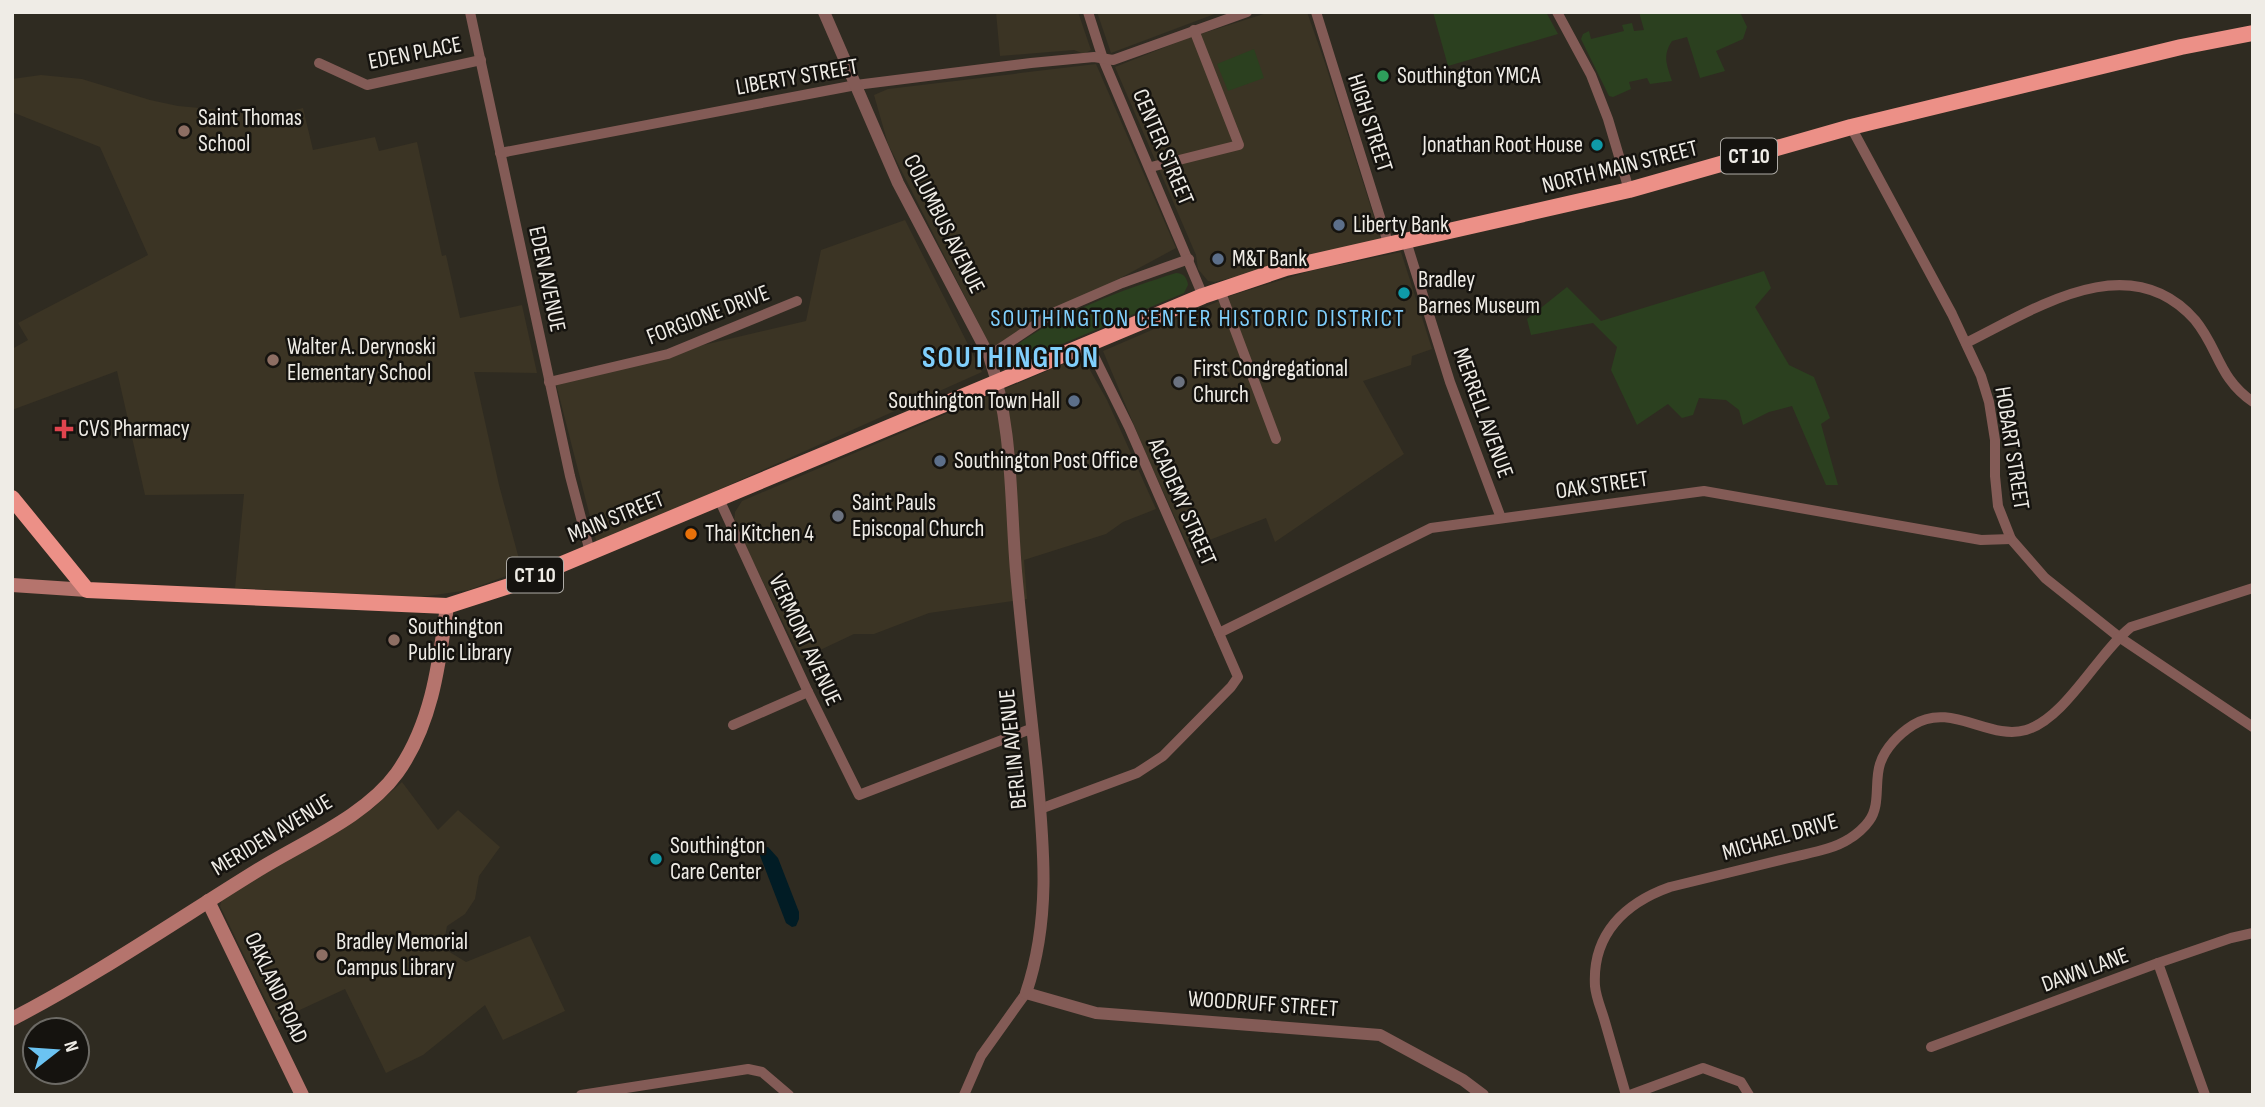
<svg xmlns="http://www.w3.org/2000/svg" width="2265" height="1107" font-family="'Sofia Sans Condensed',sans-serif">
<rect width="100%" height="100%" fill="#2f2b21"/>
<g fill="#3b3424">
<polygon points="996,12 1078,12 1091,50 1084,54 1074,50 1000,56"/>
<polygon points="1097,12 1220,12 1111,53"/>
<polygon points="1270,12 1307,12 1325,63 1381,239 1215,282 1208,281 1198,269 1196,255 1115,67 1188,38"/>
<polygon points="1096,64 1176,248 991,348 888,144 874,95 888,89"/>
<polygon points="41,75 82,79 150,100 178,106 276,115 303,108 313,150 375,137 379,151 417,142 442,256 446,255 460,318 522,305 537,373 474,372 499,485 522,570 469,590 421,597 235,588 244,494 145,495 117,371 12,410 12,349 28,340 18,323 148,255 100,147 12,112 12,79"/>
<polygon points="905,220 982,372 597,544 555,380 806,321 821,250"/>
<polygon points="1401,252 1432,349 1412,356 1411,365 1363,381 1404,454 1275,542 1266,518 1189,548 1146,454 1103,351 1233,295 1310,271"/>
<polygon points="1082,356 1107,400 1156,509 1123,522 1106,534 1024,560 1027,599 929,613 874,634 854,634 801,659 734,523 735,512 742,501"/>
<polygon points="402,782 438,830 458,810 500,847 479,876 475,899 465,914 447,926 443,948 466,962 530,936 565,1011 503,1040 485,1005 423,1055 386,1073 345,989 276,1021 220,906 222,899 372,809"/>
</g>
<g fill="#2b401f">
<polygon points="1433,12 1546,12 1558,34 1448,66"/>
<path d="M1639,12h101l7,15 -4,12 -27,12 9,20 -25,7 -13,-41 -15,4c-10,15 -5,24 0,40l-22,3 -3,-6 -18,4 2,7 -18,8 -4,-1 -28,-57 2,-5 6,-3 2,8 33,-8 -2,-6 10,-2 2,8 10,-1z"/>
<polygon points="1254,49 1264,78 1228,91 1217,64"/>
<polygon points="1764,271 1771,288 1755,307 1789,365 1814,377 1830,418 1821,424 1838,485 1826,485 1792,406 1769,412 1743,425 1739,410 1726,400 1699,398 1693,415 1682,418 1668,404 1637,425 1611,370 1617,347 1593,323 1531,335 1527,319 1567,287 1601,321"/>
<path d="M1176,273c8,0 11,5 12,12l-4,8 -170,71 -5,-1 -3,-7 3,-5c45,-36 112,-61 167,-78z"/>
</g>
<polygon fill="#011c25" points="768,847 778,858 799,912 799,919 796,926 792,927 786,923 759,853 760,849"/>
<g fill="none" stroke-linecap="round" stroke-linejoin="round">
<g stroke="#835b56" stroke-width="10">
<polyline points="470,12 570,476 590,552"/>
<polyline points="1088,12 1103,59 1203,296"/>
<polyline points="1316,12 1389,246"/>
<polyline points="1557,12 1591,75 1608,119 1629,190"/>
<polyline points="319,63 367,85 481,60"/>
<polyline points="1851,127 1952,314 1981,376 1989,402 1995,440 1995,476 1998,506 2011,539 2045,578 2119,637 2253,727"/>
<polyline points="500,153 856,85 1031,63 1094,57 1113,60 1247,12"/>
<polyline points="1151,167 1239,145 1194,30"/>
<polyline points="1406,241 1450,382 1501,518"/>
<polyline points="1220,290 1276,439"/>
<path d="M1966,343c69,-34 163,-98 229,-23 24,29 23,58 58,82"/>
<polyline points="989,356 1053,313 1122,283 1189,259"/>
<polyline points="549,382 668,354 797,301"/>
<polyline points="719,499 808,692 859,795 1033,728"/>
<polyline points="1219,633 1431,528 1704,491 1981,540 2011,539"/>
<polyline points="733,725 808,692"/>
<polyline points="1040,809 1137,773 1163,756 1231,687 1238,677 1129,427 1088,344"/>
<polyline points="2158,963 2205,1095"/>
<polyline points="1931,1047 2158,963 2231,938 2253,933"/>
<polyline points="581,1095 748,1069 762,1072 789,1095"/>
<polyline points="964,1095 981,1056 1026,993"/>
<path d="M1626,1095c-7,-24 -14,-49 -21,-73 -3,-11 -9,-24 -10,-36 -3,-52 30,-83 75,-99 40,-10 79,-19 119,-29 19,-5 43,-8 60,-19 7,-4 16,-12 20,-18 12,-16 5,-39 11,-57 5,-16 19,-30 33,-39 38,-24 76,16 113,5 40,-12 71,-76 105,-103l122,-39"/>
<polyline points="1630,1095 1703,1068 1741,1082 1749,1095"/>
</g>
<path stroke="#835b56" stroke-width="12" d="M824,12l74,171 91,173c24,69 21,143 27,215 6,67 14,134 21,201 7,76 14,147 -11,221l70,20 284,22 83,45 20,15"/>
<g stroke="#b5746d" stroke-width="14">
<polyline points="12,585 87,590"/>
<polyline points="208,901 302,1095"/>
<path d="M12,1019c85,-44 165,-99 246,-149 45,-28 108,-54 139,-97 35,-49 42,-109 50,-167"/>
</g>
<polyline stroke="#ec9087" stroke-width="16" points="12,498 87,590 447,606 512,585 1203,296 1286,268 1629,190 1851,127 2181,47 2253,33"/>
</g>
<circle fill="#2e9e5b" stroke="#15130f" stroke-width="2.5" cx="1383" cy="76" r="7"/>
<g fill="#8d6e63" stroke="#15130f" stroke-width="2.5">
<circle cx="184" cy="131" r="7"/>
<circle cx="273" cy="360" r="7"/>
<circle cx="394" cy="640" r="7"/>
<circle cx="322" cy="955" r="7"/>
</g>
<g fill="#0f9aa8" stroke="#15130f" stroke-width="2.5">
<circle cx="1597" cy="145" r="7"/>
<circle cx="1404" cy="293" r="7"/>
<circle cx="656" cy="859" r="7"/>
</g>
<g fill="#5c6f8a" stroke="#15130f" stroke-width="2.5">
<circle cx="1339" cy="225" r="7"/>
<circle cx="1218" cy="259" r="7"/>
<circle cx="1074" cy="401" r="7"/>
<circle cx="940" cy="461" r="7"/>
</g>
<g fill="#6b7280" stroke="#15130f" stroke-width="2.5">
<circle cx="1179" cy="382" r="7"/>
<circle cx="838" cy="516" r="7"/>
</g>
<path fill="#e0444e" stroke="#15130f" stroke-width="2.5" d="M60.5 418.5h7v7h7v7h-7v7h-7v-7h-7v-7h7z"/>
<circle fill="#e8710a" stroke="#15130f" stroke-width="2.5" cx="691" cy="534" r="7"/>
<g text-anchor="middle" dominant-baseline="central" stroke-width="5" stroke-linejoin="round" paint-order="stroke">
<g fill="#15130f" stroke="#aeaba6" stroke-width="2">
<rect x="1721" y="138.5" width="56" height="35" rx="5"/>
<rect x="507" y="557.5" width="56" height="35" rx="5"/>
</g>
<g font-size="21" font-weight="bold" fill="#efece6">
<text x="1749" y="156">CT 10</text>
<text x="535" y="575">CT 10</text>
</g>
<g font-size="23" fill="#efece6" stroke="#15130f">
<text transform="translate(415 53) rotate(-11)">EDEN PLACE</text>
<text transform="translate(797 77) rotate(-10)">LIBERTY STREET</text>
<text transform="translate(1370 123) rotate(72)">HIGH STREET</text>
<text transform="translate(1163 147) rotate(67)">CENTER STREET</text>
<text transform="translate(1620 167) rotate(-14)">NORTH MAIN STREET</text>
<text transform="translate(944 224) rotate(63)">COLUMBUS AVENUE</text>
<text transform="translate(547 279) rotate(78)">EDEN AVENUE</text>
<text transform="translate(708 315) rotate(-21)">FORGIONE DRIVE</text>
<text transform="translate(1483 413) rotate(70)">MERRELL AVENUE</text>
<text transform="translate(2012 448) rotate(81)">HOBART STREET</text>
<text transform="translate(1602 485) rotate(-8)">OAK STREET</text>
<text transform="translate(1182 502) rotate(66)">ACADEMY STREET</text>
<text transform="translate(616 517) rotate(-22)">MAIN STREET</text>
<text transform="translate(805 640) rotate(65)">VERMONT AVENUE</text>
<text transform="translate(1013 749) rotate(-96)">BERLIN AVENUE</text>
<text transform="translate(272 835) rotate(-31)">MERIDEN AVENUE</text>
<text transform="translate(1780 837) rotate(-16)">MICHAEL DRIVE</text>
<text transform="translate(2085 970) rotate(-20)">DAWN LANE</text>
<text transform="translate(276 988) rotate(65)">OAKLAND ROAD</text>
<text transform="translate(1263 1004) rotate(4)">WOODRUFF STREET</text>
</g>
<g font-size="23" fill="#efece6" stroke="#15130f" text-anchor="start">
<text x="1397" y="76">Southington YMCA</text>
<text x="198" y="118">Saint Thomas<tspan x="198" dy="26">School</tspan></text>
<text x="1583" y="145" text-anchor="end">Jonathan Root House</text>
<text x="1353" y="225">Liberty Bank</text>
<text x="1232" y="259">M&amp;T Bank</text>
<text x="1418" y="280">Bradley<tspan x="1418" dy="26">Barnes Museum</tspan></text>
<text x="287" y="347">Walter A. Derynoski<tspan x="287" dy="26">Elementary School</tspan></text>
<text x="1193" y="369">First Congregational<tspan x="1193" dy="26">Church</tspan></text>
<text x="1060" y="401" text-anchor="end">Southington Town Hall</text>
<text x="78" y="429">CVS Pharmacy</text>
<text x="954" y="461">Southington Post Office</text>
<text x="852" y="503">Saint Pauls<tspan x="852" dy="26">Episcopal Church</tspan></text>
<text x="705" y="534">Thai Kitchen 4</text>
<text x="408" y="627">Southington<tspan x="408" dy="26">Public Library</tspan></text>
<text x="670" y="846">Southington<tspan x="670" dy="26">Care Center</tspan></text>
<text x="336" y="942">Bradley Memorial<tspan x="336" dy="26">Campus Library</tspan></text>
</g>
<g font-size="24" letter-spacing="2" fill="#80cffc" stroke="#15130f">
<text x="1198" y="318">SOUTHINGTON CENTER HISTORIC DISTRICT</text>
</g>
<g font-size="30" font-weight="bold" letter-spacing="2" fill="#80cffc" stroke="#15130f">
<text x="1011" y="358">SOUTHINGTON</text>
</g>
</g>
<rect width="2265" height="1107" fill="none" stroke="#efece6" stroke-width="28"/>
<g transform="translate(56 1051) rotate(73)"><circle r="33" fill="#15130f" stroke="#6c6a65" stroke-width="2"/>
<path d="M0-5L12 26L0 18L-12 26Z" fill="#6bc3f2"/>
<text y="-10" font-size="19" font-weight="bold" text-anchor="middle" fill="#efece6">N</text>
</g>
</svg>
